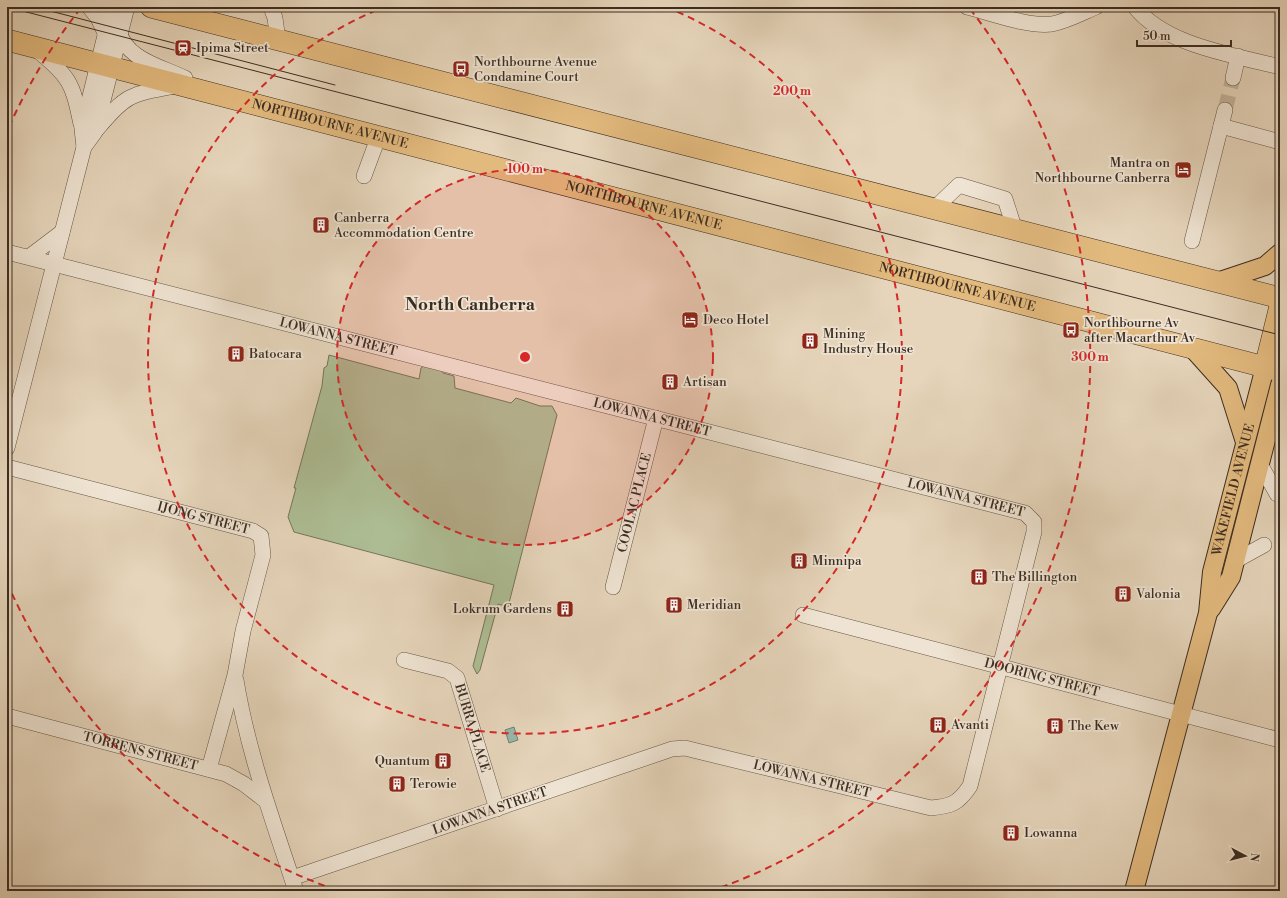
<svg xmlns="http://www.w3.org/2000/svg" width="1287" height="898" font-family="'Libre Bodoni',serif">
<rect width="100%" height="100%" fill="#e6d5bb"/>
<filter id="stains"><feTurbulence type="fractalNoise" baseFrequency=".005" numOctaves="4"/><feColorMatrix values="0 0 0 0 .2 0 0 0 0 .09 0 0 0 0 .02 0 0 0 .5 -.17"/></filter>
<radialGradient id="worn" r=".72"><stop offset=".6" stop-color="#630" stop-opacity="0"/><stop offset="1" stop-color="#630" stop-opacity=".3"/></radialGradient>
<polygon fill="#aebe95" stroke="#75765c" points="329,355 419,379 421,368 429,362 440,367 443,373 454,376 455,388 511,403 516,398 540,406 552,406 557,415 508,607 498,604 480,670 477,674 473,666 494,585 294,532 288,517 296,488 294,488 322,386 324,368 327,366"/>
<polygon fill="#97b9ac" stroke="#738175" points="514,727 518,740 509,743 505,730"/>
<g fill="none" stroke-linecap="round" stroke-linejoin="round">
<polyline stroke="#c4b39c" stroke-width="15" stroke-dasharray="15 8" stroke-linecap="butt" points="1225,110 1233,78"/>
<g stroke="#665748" stroke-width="16">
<g id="minor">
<polyline points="89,7 98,18 107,37"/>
<polyline points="271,7 275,18 278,40"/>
<path d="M967,7c25,6 60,20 85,17 15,-3 30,-11 44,-17"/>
<path d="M1135,7c31,39 99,48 145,60"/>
<path d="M118,29c8,31 42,37 67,49"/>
<path d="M37,50c33,28 35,31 44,74"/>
<polyline points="1233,78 1238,56"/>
<polyline points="1221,126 1280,142"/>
<path d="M97,129c30,-35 33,-35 79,-43"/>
<polyline points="84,147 95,132 127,7"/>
<polyline points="364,176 378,138"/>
<polyline points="934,209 959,185 1005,199 1015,230"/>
<polyline points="1192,241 1225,110"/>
<path id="s1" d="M7,252l1018,261 9,9v10l-64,254c-12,18 -19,20 -39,22l-234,-57 -12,-3 -13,1 -380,129"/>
<polyline points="29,257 62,232"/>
<polyline points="7,448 84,147 82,129 112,7"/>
<polyline points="1260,464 1277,494"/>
<path id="s2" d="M7,467l246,64 8,5 2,19 -20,76 -8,44 -26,94"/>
<polyline points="1235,561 1264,545"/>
<path id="s3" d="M613,587l43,-169"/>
<path id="s4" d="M803,615l477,125"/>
<path id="s5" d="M404,660l44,11 9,7 40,131"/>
<path d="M236,680c12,73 37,141 60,211"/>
<path id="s6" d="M7,716l219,58 18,10 22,17"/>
</g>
</g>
<g stroke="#3c2d22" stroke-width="20">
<g id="major">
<polyline points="1217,282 1265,266 1280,253"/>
<polyline points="1193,349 1228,388 1245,442"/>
<polyline points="1211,609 1231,577 1280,385"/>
<path id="s7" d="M1134,891l74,-278 4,-41 53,-205"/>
</g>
</g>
<g stroke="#3c2d22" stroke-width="22">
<g id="highway">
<polyline points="151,7 1280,298"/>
<path id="s8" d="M7,40l1273,331"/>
<polyline points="1265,367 1280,306"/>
</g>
</g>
<use href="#minor" stroke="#efe4d3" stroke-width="15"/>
<use href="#major" stroke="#e3ba7e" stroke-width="18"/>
<use href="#highway" stroke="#e3ba7e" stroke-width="21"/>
<g stroke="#3c2d22" stroke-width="1">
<polyline points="7,7 1280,335"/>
<polyline points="35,7 335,85"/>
</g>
</g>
<circle cx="525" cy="357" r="188" fill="#d62828" fill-opacity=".12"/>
<g fill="none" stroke="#d62828" stroke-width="2" stroke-dasharray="7 5">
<circle cx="525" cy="357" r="188"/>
<path d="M666 7A377 377 0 1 1 384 7"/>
<path d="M336 890A565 565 0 0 1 9 587M9 127A565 565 0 0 1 80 9M970 9A565 565 0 0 1 714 890"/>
</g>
<defs>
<g id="station-square" transform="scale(0.9)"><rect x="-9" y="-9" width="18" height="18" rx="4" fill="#8f2418" stroke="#efe4d3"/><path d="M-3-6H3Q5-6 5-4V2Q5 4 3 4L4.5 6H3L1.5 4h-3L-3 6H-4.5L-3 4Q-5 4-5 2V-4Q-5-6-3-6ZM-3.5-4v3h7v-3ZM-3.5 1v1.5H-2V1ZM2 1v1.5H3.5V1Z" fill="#fff"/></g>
<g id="bus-square" transform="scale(0.9)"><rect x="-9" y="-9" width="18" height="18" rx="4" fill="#8f2418" stroke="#efe4d3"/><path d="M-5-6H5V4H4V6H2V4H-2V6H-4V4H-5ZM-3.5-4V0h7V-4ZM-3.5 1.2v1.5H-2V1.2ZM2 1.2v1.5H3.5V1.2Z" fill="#fff"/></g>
<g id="hotel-square" transform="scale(0.9)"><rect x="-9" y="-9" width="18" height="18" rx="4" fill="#8f2418" stroke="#efe4d3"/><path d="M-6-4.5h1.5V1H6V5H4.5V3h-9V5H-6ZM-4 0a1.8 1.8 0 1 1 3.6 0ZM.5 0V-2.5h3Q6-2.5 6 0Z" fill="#fff"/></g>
<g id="building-square" transform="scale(0.9)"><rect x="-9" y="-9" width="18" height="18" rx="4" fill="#8f2418" stroke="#efe4d3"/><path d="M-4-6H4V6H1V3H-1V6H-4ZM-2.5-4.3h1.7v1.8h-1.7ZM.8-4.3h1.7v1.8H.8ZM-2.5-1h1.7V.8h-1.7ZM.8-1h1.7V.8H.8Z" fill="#fff"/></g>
</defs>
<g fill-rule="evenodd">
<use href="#station-square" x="183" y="48"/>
<use href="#bus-square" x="461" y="69"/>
<use href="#hotel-square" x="1183" y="170"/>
<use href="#building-square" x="321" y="225"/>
<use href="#hotel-square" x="690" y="320"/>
<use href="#bus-square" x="1071" y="330"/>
<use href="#building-square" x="810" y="341"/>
<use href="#building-square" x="236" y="354"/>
<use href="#building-square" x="670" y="382"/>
<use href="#building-square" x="799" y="561"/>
<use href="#building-square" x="979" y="577"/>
<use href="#building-square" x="1123" y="594"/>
<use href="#building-square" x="674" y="605"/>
<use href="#building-square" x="565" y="609"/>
<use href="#building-square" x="938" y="725"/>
<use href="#building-square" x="1055" y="726"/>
<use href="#building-square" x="443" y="761"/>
<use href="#building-square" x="397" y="784"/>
<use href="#building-square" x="1011" y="833"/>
</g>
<g text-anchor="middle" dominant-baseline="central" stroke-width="3.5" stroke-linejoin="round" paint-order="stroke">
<g font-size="13" fill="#3c2d22" stroke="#efe4d3" text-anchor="start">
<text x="196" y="48">Ipima Street</text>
<text x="474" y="62">Northbourne Avenue<tspan x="474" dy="15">Condamine Court</tspan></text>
<text x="1170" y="163" text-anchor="end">Mantra on<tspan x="1170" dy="15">Northbourne Canberra</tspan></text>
<text x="334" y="218">Canberra<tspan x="334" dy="15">Accommodation Centre</tspan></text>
<text x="703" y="320">Deco Hotel</text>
<text x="1084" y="323">Northbourne Av<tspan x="1084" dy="15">after Macarthur Av</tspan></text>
<text x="823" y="334">Mining<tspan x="823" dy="15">Industry House</tspan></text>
<text x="249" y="354">Batocara</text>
<text x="683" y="382">Artisan</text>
<text x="812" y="561">Minnipa</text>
<text x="992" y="577">The Billington</text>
<text x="1136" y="594">Valonia</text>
<text x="687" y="605">Meridian</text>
<text x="552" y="609" text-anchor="end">Lokrum Gardens</text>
<text x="951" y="725">Avanti</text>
<text x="1068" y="726">The Kew</text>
<text x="430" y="761" text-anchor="end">Quantum</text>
<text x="410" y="784">Terowie</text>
<text x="1024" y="833">Lowanna</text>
</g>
<g font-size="13" fill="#3c2d22" stroke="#efe4d3">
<text stroke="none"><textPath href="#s8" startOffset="334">NORTHBOURNE AVENUE</textPath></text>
<text stroke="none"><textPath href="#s8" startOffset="658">NORTHBOURNE AVENUE</textPath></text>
<text stroke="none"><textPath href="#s8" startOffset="982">NORTHBOURNE AVENUE</textPath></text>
<text stroke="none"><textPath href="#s1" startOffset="342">LOWANNA STREET</textPath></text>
<text stroke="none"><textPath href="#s1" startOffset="666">LOWANNA STREET</textPath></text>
<text stroke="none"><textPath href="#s7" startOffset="414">WAKEFIELD AVENUE</textPath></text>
<text stroke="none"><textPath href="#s1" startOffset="990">LOWANNA STREET</textPath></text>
<text stroke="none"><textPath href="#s3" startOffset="87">COOLAC PLACE</textPath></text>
<text stroke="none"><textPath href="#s2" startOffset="203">IJONG STREET</textPath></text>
<text stroke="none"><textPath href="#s4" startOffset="247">DOORING STREET</textPath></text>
<text stroke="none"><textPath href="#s5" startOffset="109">BURRA PLACE</textPath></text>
<text stroke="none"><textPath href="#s6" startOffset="138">TORRENS STREET</textPath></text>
<text transform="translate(812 779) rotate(14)">LOWANNA STREET</text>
<text transform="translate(490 811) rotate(-19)">LOWANNA STREET</text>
</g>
<g font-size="17" font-weight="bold" fill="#3c2d22" stroke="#efe4d3">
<text x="470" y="305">North Canberra</text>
</g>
</g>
<circle cx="525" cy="357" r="6" fill="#d62828" stroke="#efe4d3" stroke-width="2"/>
<g font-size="12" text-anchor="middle" font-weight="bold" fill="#d62828" stroke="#efe4d3" stroke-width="3.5" stroke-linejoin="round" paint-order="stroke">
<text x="792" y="95">200 m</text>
<text x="525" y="173">100 m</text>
<text x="1090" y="361">300 m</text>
</g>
<rect width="1287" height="898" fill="none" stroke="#e6d5bb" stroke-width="24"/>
<rect x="8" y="8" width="1271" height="882" fill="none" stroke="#3c2d22" stroke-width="2"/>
<rect x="12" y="12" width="1263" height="874" fill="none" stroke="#3c2d22"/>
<g transform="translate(1245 856) rotate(97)" stroke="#efe4d3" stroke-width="3" paint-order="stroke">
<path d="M0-3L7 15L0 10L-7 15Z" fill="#3c2d22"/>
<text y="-6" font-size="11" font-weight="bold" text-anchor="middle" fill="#3c2d22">N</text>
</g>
<path d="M1137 40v6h94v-6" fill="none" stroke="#3c2d22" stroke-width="2"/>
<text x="1143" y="40" font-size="12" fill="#3c2d22" stroke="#efe4d3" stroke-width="3" paint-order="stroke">50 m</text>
<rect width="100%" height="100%" filter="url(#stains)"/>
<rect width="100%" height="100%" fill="url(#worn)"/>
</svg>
